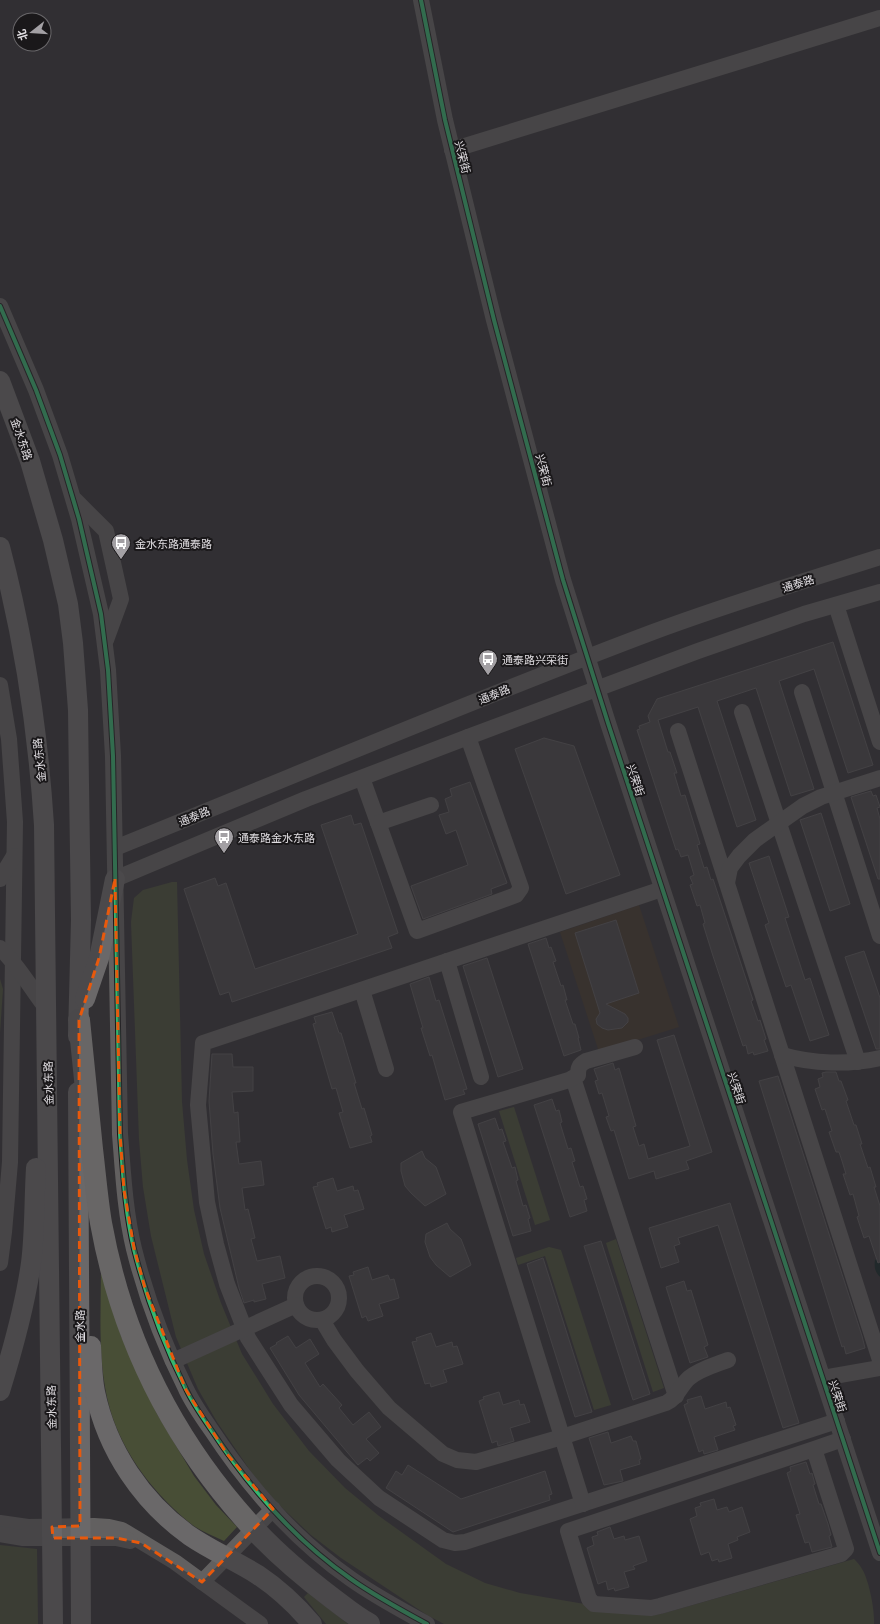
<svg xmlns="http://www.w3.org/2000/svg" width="880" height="1624" font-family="Barlow,'Noto Sans SC',sans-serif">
<rect width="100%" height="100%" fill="#323033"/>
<polygon fill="#413529" points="639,905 679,1027 599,1052 560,932"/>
<g fill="#484e36">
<path d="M172,882h5l5,220 5,58 7,50 10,44 17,49 21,51 31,50 36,47 36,37 34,28 67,48 39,19 35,10 129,22 12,-1 193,-55c3,3 6,6 8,10 7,11 13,42 12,55h-430l-17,-9 -86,-57 -30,-23 -34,-32 -23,-27 -37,-54 -19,-33 -22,-52 -25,-101 -8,-49 -4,-48 -8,-217 3,-24 9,-8z"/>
<polygon points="0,979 3,989 0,1033"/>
<polygon points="514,1107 550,1220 535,1225 499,1111"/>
<polygon points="616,1239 664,1388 653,1392 606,1243"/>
<polygon points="549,1247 561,1250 611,1405 594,1410 545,1256 518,1265 516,1258"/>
<path d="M101,1266l20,70 36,78 37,62 22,29 21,22 -13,14c-10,-5 -21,-9 -30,-15 -38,-29 -71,-72 -84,-117 -13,-46 -9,-96 -9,-143z"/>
<polygon points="0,1545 37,1549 38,1624 0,1624"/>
<polygon points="308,1593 348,1624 326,1624 304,1597"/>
</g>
<path fill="#0e2223" d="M880,1257v20c-5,-5 -6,-10 -5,-17z"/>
<g fill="#464446" stroke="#595759">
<polygon points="833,642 873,765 848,773 814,669 779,681 814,789 791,796 756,688 717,701 756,820 737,827 698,707 658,720 668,752 670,752 677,773 674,773 681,796 685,795 700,844 697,845 704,868 707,867 711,880 713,879 753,1000 751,1001 758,1021 760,1020 766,1039 764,1040 768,1051 754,1055 753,1052 748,1054 746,1045 743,1046 713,956 703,924 705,923 700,905 697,906 690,885 693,884 690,877 694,875 688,855 681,857 678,849 676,850 637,730 640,729 639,726 650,722 648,716 657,699"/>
<polygon points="544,738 574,746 620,875 566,894 515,749"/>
<polygon points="470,782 507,883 491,889 492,894 423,919 411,886 468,865 456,830 446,834 439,815 449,812 445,799 452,796 450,789"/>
<polygon points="871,791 873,796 876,795 880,807 877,808 880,819 880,879 878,879 851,797"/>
<polygon points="821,813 850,904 830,911 800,820"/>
<polygon points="351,815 354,825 361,823 398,933 388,937 392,948 232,1002 229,992 220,995 184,889 215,878 218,886 226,883 255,969 358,934 321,825"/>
<polygon points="769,856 789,917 785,918 805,980 810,978 829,1035 810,1041 791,985 786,987 765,925 769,923 749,863"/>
<polygon points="616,920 639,993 606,1004 625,1014 628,1018 628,1022 622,1028 608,1030 602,1028 597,1024 596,1019 600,1013 575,933"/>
<polygon points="546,938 549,948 551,947 556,961 553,962 561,986 563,985 567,1000 565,1000 573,1024 575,1024 579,1038 578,1038 581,1050 564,1056 528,944"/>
<polygon points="864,951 880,998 880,1049 876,1049 845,957"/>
<polygon points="487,958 523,1069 498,1077 463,966"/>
<polygon points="429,977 436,1001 439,1000 467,1089 463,1090 465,1094 445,1100 432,1055 430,1056 421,1028 423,1028 410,984"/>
<polygon points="332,1012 339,1033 341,1033 356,1083 354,1083 362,1109 364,1108 372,1135 370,1136 372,1142 350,1148 339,1113 343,1112 336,1088 332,1089 313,1024 316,1023 314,1017"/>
<polygon points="674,1035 712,1152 686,1161 689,1169 656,1179 654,1171 629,1179 614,1130 611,1131 606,1117 609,1116 602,1093 599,1094 595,1081 598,1080 594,1069 613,1063 615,1070 619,1068 636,1126 633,1127 639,1146 644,1144 648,1159 690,1146 657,1040"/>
<polygon points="212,1054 232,1054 233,1067 253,1067 253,1091 232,1092 234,1113 238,1112 239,1128 240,1142 236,1142 239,1164 261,1161 264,1185 242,1188 245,1210 248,1209 255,1238 251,1239 257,1261 280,1256 285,1278 262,1284 266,1299 254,1302 254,1300 244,1303 239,1288 220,1208 213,1154 209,1101"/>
<polygon points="826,1072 836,1072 839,1081 841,1081 848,1100 846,1101 854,1125 856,1125 862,1144 860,1144 868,1168 870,1167 876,1187 874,1187 880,1206 880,1262 878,1263 869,1236 864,1238 857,1217 859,1216 853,1194 850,1195 843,1174 846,1174 842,1161 839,1152 836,1152 829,1132 832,1131 825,1109 822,1110 815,1089 820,1087 818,1079 823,1077 822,1073"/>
<polygon points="778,1076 862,1336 865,1348 846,1354 844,1346 842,1347 759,1081"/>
<polygon points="552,1099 556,1111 559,1110 562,1122 560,1123 568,1149 571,1148 575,1161 572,1162 580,1187 583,1186 587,1199 584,1200 587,1211 570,1217 534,1105"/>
<polygon points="495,1118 499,1130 502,1129 506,1141 503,1142 512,1168 515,1167 518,1180 516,1181 523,1206 526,1205 530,1218 528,1219 531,1231 513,1236 478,1124"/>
<polygon points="422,1151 425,1158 436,1167 446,1194 425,1206 411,1193 405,1186 401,1171 401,1163"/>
<polygon points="333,1178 337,1191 353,1186 354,1191 358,1190 364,1209 344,1215 348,1227 332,1232 331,1227 326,1229 313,1187 318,1186 317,1183"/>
<polygon points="730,1203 799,1423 783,1428 718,1225 678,1238 680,1244 674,1246 679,1262 661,1268 649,1228"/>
<polygon points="447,1223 450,1229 461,1239 471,1265 450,1277 436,1265 430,1257 425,1242 426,1234"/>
<polygon points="601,1241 650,1394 633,1400 584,1246"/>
<polygon points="543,1258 592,1412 575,1417 527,1264"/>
<polygon points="368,1267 372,1280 388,1275 390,1280 394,1279 399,1298 379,1304 383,1316 368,1321 366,1316 362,1318 349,1276 354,1275 353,1272"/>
<polygon points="684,1281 687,1291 691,1290 708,1345 704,1347 708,1357 690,1363 666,1287"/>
<polygon points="431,1333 436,1347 452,1342 453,1347 457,1346 463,1364 443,1370 447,1382 431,1387 430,1383 425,1384 412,1342 417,1341 416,1338"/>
<polygon points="288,1336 296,1348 310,1339 319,1354 305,1363 320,1387 323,1384 342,1405 339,1408 353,1425 369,1412 381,1427 366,1439 379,1453 370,1461 367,1458 358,1465 299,1395 270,1348 277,1344 276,1343"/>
<polygon points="499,1392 503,1405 519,1400 520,1405 524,1404 530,1422 510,1428 514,1441 498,1446 497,1441 492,1443 479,1401 484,1399 483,1397"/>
<polygon points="701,1396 705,1409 726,1402 727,1408 730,1407 736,1425 733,1426 735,1430 714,1437 718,1450 704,1454 703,1450 699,1452 684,1405 688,1403 687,1400"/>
<polygon points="608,1432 611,1443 631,1436 633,1441 636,1441 641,1459 639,1460 640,1464 620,1470 623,1481 604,1485 589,1438"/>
<polygon points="806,1462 810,1474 812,1473 815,1484 813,1485 819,1504 821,1504 828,1524 831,1535 829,1536 832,1547 812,1552 809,1542 805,1543 796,1515 800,1514 787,1473 791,1471 790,1467"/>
<polygon points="408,1465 461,1499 545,1471 552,1494 549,1495 550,1500 453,1532 386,1488 396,1471 402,1475"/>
<polygon points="714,1499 717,1510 727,1507 729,1512 742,1507 750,1532 737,1537 738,1540 728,1544 732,1558 719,1562 718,1559 712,1561 709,1552 701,1555 690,1519 697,1516 695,1508 701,1506 700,1503"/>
<polygon points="610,1527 614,1539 624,1536 625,1540 639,1536 647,1561 633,1566 635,1569 624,1572 629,1587 615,1591 614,1588 608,1590 606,1581 598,1584 587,1548 594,1545 592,1537 598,1535 597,1532"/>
</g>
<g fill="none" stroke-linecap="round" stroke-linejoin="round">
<g stroke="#626060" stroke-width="16">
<polyline points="421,0 445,120 494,320 563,580 608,723 880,1553"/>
<polyline points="452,150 880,18"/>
<path d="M0,306l36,84 24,65 19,64 22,95 7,56 5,86 7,378c3,38 5,78 14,115 12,48 30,96 52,140 7,15 17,29 26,42 37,56 83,109 139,148 24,17 50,31 76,45"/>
<polyline points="75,500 106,531 121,599 106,640"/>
<polyline points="836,605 880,742"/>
<polyline points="0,685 9,739 15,822 10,1162 4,1232 0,1263"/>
<polyline points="802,692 880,936"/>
<polyline points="742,712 858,1062"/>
<polyline points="678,731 880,1360"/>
<polyline points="362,778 417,931 516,895 521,888 468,737"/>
<polyline points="378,823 431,805"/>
<path d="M115,848c179,-72 357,-148 538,-216 75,-28 151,-51 227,-75"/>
<polyline points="0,879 14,856"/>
<polyline points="115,879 306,799 468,737 698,651 804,614 880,592"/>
<polyline points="727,883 730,868 739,856 755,840 803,806 821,797 880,778"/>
<polyline points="662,889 203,1043 198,1105 207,1202 216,1244 227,1284 248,1338 291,1405 338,1460 379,1498 443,1540 455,1543 465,1542 837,1421"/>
<path d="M0,948c19,18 31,41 47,61"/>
<polyline points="447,961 481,1077"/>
<polyline points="362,990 386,1069"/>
<path d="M782,1055c31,9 67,10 98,3"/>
<polyline points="573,1078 676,1396"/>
<circle cx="317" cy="1298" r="22"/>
<path d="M322,1320l12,20 23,31 32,37 54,46 14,6 19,2 86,-25 104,-34c11,-5 14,-17 23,-25 11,-9 26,-13 39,-18"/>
<polyline points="173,1361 296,1305"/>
<polyline points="823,1378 880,1368"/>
<polyline points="814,1449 846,1549 841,1554 660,1606 651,1608 594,1604 589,1599 568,1531 814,1449 843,1439"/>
<path d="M583,1504l-122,-392 108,-32 9,-5c0,-7 1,-10 8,-14l49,-14"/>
<polyline points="0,1523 28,1527 94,1526 109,1527 122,1530 175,1562 260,1624"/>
<polyline points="0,1534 22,1538 116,1538 130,1541"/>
<polyline points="202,1582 273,1509"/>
</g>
<g stroke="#6a6869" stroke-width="20">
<polyline points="0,381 30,461 53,540 68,604 73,643 78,710 79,785 81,920 78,1036"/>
<path d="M0,547c24,91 38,184 44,278l9,799"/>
<polyline points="85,999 99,958 115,879"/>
<polyline points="78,1092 81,1624"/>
<path d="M91,1346c1,15 1,31 4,46 12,58 47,110 95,144 22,15 46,25 68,39 21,14 38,30 54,49"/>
<path d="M0,1391c13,-42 25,-85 31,-128 4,-31 3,-63 5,-95"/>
</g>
<path stroke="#686666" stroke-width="22" d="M79,1020c4,43 9,86 13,129 3,25 5,50 9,74 21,116 72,218 152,305 24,26 50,48 79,70 12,9 24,19 37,26"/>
<g stroke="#1a181a" stroke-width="6">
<g id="cycleway">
<polyline points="421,0 445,120 494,320 563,580 608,723 880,1553"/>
<path d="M0,306l36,84 24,65 19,64 22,95 7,56 5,86 7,378c3,38 5,78 14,115 12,48 30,96 52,140 7,15 17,29 26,42 37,56 83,109 139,148 24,17 50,31 76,45"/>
</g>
</g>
<use href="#cycleway" stroke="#33b770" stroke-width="4"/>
</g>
<path d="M0 0H880V1624H0ZM115,879l5,255 4,56 10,58 11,40 41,102 41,64 46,55 -71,73 -61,-39 -25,-5h-63l-1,-11 28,-1 -1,-506 20,-62z" fill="#323033" fill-opacity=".55" fill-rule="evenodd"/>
<path fill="none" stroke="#e8590c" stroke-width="3" stroke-dasharray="8 5" stroke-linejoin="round" d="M115,879l5,255 4,56 10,58 11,40 41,102 41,64 46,55 -71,73 -61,-39 -25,-5h-63l-1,-11 28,-1 -1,-506 20,-62z"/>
<defs>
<g id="bus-pin" transform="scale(1)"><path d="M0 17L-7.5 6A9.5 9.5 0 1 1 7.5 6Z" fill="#a3a0a4" stroke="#1a181a"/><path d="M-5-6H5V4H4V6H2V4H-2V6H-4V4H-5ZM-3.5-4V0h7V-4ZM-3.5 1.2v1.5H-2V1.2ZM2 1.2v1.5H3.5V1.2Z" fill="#fff"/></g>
</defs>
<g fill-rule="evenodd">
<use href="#bus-pin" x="121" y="543"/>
<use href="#bus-pin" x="488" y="659"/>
<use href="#bus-pin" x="224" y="837"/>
</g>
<g text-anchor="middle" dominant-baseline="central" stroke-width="4" stroke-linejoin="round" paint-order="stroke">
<g font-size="11" fill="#e0dde1" stroke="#1a181a">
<text transform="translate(463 157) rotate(76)">兴荣街</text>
<text transform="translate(22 439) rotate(71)">金水东路</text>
<text transform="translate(544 470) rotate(75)">兴荣街</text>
<text transform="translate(798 583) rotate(-17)">通泰路</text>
<text transform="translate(494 694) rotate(-22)">通泰路</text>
<text transform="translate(39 760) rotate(-96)">金水东路</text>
<text transform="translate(636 780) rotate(72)">兴荣街</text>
<text transform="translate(194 816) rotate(-22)">通泰路</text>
<text transform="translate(48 1083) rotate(-91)">金水东路</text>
<text transform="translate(737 1088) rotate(72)">兴荣街</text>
<text transform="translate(79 1326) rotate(-90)">金水路</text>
<text transform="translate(838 1396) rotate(72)">兴荣街</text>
<text transform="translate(51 1407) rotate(-91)">金水东路</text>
</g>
<g font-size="11" fill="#e0dde1" stroke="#1a181a" text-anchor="start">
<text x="135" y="543">金水东路通泰路</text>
<text x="502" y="659">通泰路兴荣街</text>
<text x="238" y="837">通泰路金水东路</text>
</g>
</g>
<g transform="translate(32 32) rotate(253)"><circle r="19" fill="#1a181a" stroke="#69676a"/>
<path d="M0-3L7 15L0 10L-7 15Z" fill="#a3a0a4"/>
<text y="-6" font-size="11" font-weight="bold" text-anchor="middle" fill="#e0dde1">北</text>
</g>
</svg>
